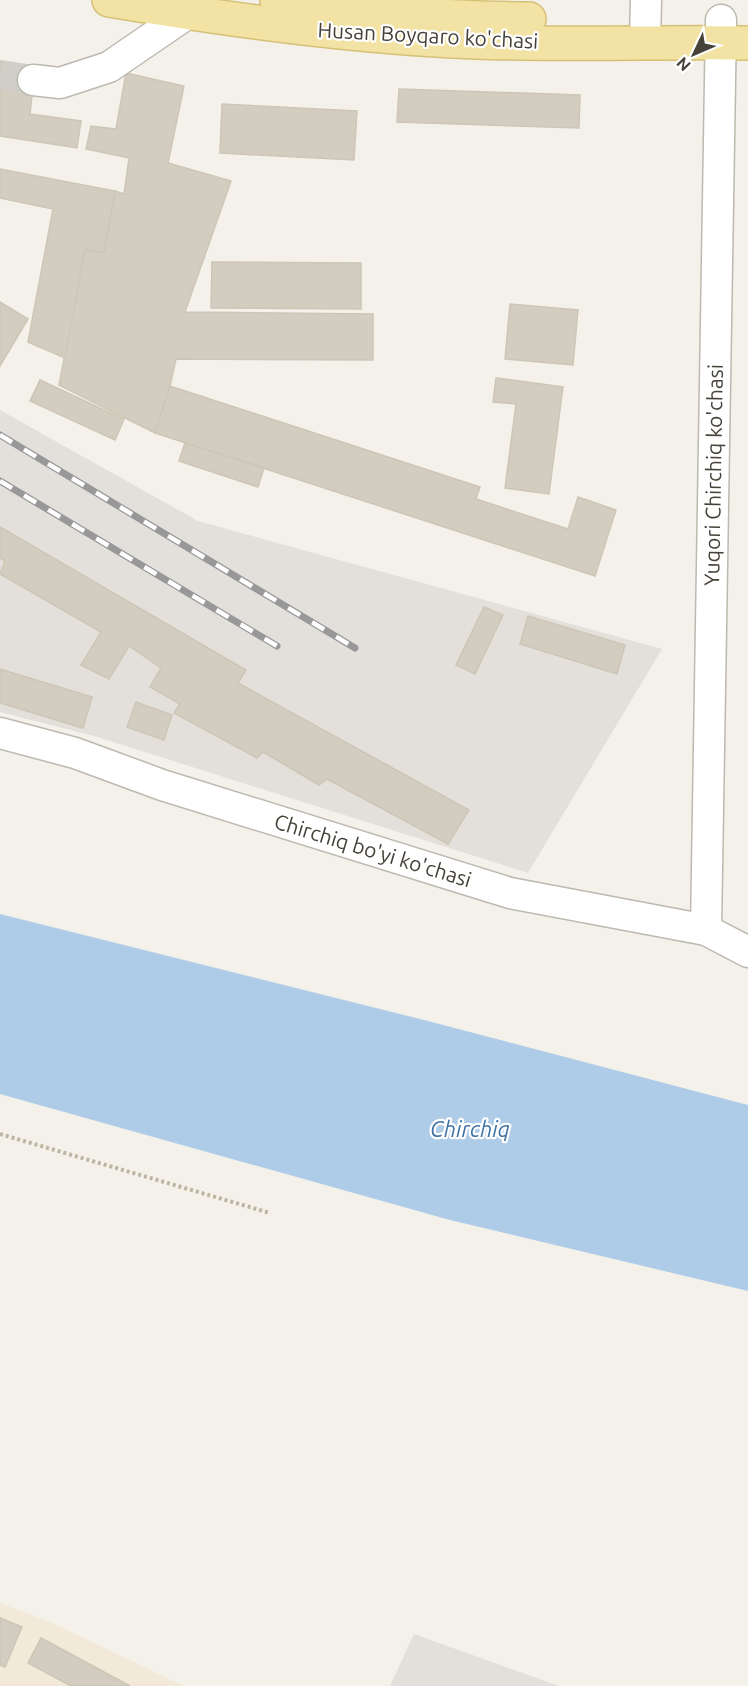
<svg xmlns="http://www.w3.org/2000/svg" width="748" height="1686" font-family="Ubuntu,sans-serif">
<rect width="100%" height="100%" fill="#f3f1ea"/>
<polygon fill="#f2e9d8" points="0,1603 50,1622 184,1686 0,1686"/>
<g fill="#e3e0db">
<polygon points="0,410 198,521 662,649 528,873 94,736 0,712"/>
<polygon points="414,1634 559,1686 390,1686"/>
</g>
<polygon fill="#aecce8" points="0,914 428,1021 748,1105 748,1291 450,1220 0,1094"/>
<g fill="#d3cdc1" stroke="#cdc6b5" stroke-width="1.5">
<polygon points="0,61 35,67 30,114 81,121 77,148 0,136"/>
<polygon points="126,73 184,86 168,163 231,181 185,312 373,314 373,360 176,359 170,386 155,433 59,385 85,249 104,253 115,191 124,194 129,158 86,149 91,126 116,129"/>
<polygon points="399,89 580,95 579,128 397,122"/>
<polygon points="222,104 357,111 354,160 220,153"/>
<polygon points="0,169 115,191 104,253 85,249 65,358 28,342 53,209 0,198"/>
<polygon points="212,262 361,263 361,309 211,308"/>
<polygon points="0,302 28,319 0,366"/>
<polygon points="510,304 578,310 573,365 505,359"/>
<polygon points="496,378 563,387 549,494 505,488 516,404 493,402"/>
<polygon points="40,380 124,419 115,440 30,401"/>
<polygon points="170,386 480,487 476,499 568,529 578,497 616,510 595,576 155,433"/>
<polygon points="185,443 264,468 258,487 179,461"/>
<polygon points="0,527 246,670 238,683 469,810 448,844 327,779 319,785 263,752 257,758 174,713 180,704 150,687 161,668 129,646 109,679 81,665 101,632 0,574 5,561 0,558"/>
<polygon points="484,607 503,615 475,674 456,665"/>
<polygon points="528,616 625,645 617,674 520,644"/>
<polygon points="0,669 92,697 83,728 0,703"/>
<polygon points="136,702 172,715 164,740 127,727"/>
<polygon points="0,1618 22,1627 5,1667 0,1665"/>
<polygon points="41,1638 130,1686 71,1686 28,1663"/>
</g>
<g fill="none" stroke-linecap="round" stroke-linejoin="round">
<polyline stroke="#d0cec7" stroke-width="30" stroke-dasharray="30 15" stroke-linecap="butt" points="0,75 33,80"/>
<g stroke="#bdb9ae" stroke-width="33">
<g id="minor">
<polyline points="645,42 646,0"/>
<polyline points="33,80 60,83 109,67 188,13"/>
<polyline points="0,733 75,753 162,785 510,893 706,930 748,952"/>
<polyline points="706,930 721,20"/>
</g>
</g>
<g stroke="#d6c076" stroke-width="36">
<g id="major">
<path d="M109,0c121,20 244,37 366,42 91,3 182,0 273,1"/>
<path d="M277,0c83,10 168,19 252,19"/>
</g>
</g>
<polyline stroke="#bdb5a1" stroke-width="4" stroke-dasharray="3 3" stroke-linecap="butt" points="0,1134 270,1213"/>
<use href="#minor" stroke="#fff" stroke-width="30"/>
<use href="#major" stroke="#f2e2a4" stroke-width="33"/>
<g stroke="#989898" stroke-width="7">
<g id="rail">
<polyline points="0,435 355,648"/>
<polyline points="0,481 277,646"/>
</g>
</g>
<use href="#rail" stroke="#fff" stroke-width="4.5" stroke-dasharray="14" stroke-linecap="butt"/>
</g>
<g text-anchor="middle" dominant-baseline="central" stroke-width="4.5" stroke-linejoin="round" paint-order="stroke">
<g font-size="21" fill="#464239" stroke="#fff">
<text transform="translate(428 35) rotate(3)">Husan Boyqaro ko'chasi</text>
<text transform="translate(713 475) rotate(-89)">Yuqori Chirchiq ko'chasi</text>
<text transform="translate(373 850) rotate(17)">Chirchiq bo'yi ko'chasi</text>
</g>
<g font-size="22" font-style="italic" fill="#3f72a5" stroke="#fff">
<text x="470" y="1128">Chirchiq</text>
</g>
</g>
<g transform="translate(694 54) rotate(226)" stroke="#ffffff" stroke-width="4.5" paint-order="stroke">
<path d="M0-4.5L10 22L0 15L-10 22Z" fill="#464239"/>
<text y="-9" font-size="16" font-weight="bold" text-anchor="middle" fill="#464239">N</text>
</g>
</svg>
